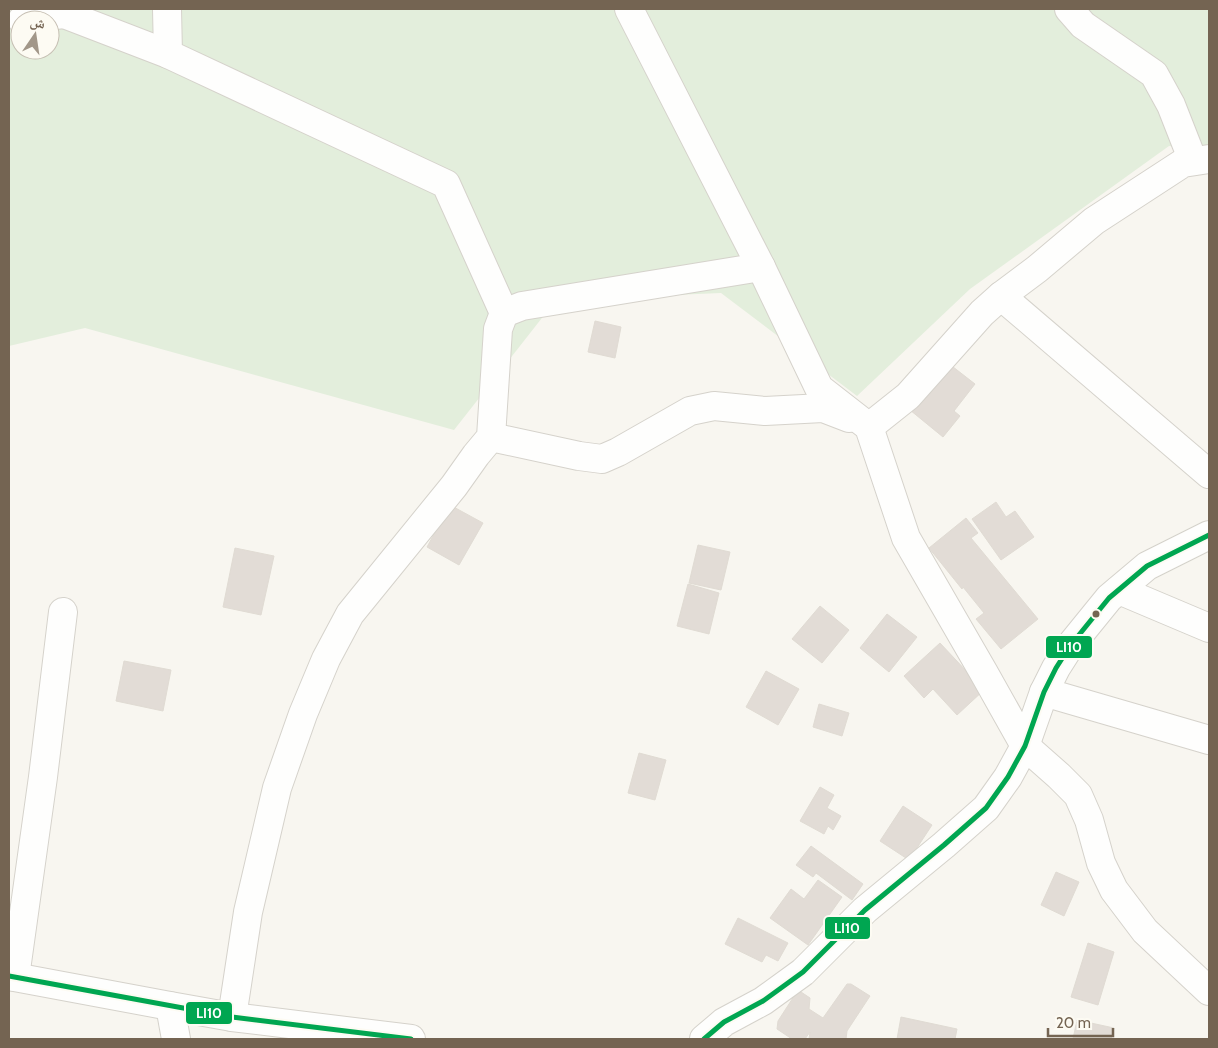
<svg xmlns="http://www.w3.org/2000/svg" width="1218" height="1048" font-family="Cabin,'Noto Naskh Arabic',sans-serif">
<rect width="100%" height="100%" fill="#f8f6f0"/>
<path fill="#e3eedc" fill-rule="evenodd" d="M9,9h1200v141l-40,-4 -199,143 -113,107 -136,-103 -165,7 -102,130 -369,-102 -76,18zM20,20h30v30h-30z"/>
<g fill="#e2dcd6" stroke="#e0dbd3">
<polygon points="595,321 621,327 615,358 588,352"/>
<polygon points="948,363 975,384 954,411 960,416 943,437 910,410"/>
<polygon points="996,502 1006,517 1015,511 1034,537 1001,560 972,519"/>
<polygon points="450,505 483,523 459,565 427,547"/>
<polygon points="966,518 978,533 971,538 1038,619 1001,649 976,619 984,613 963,587 962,589 929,548"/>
<polygon points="698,545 730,552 721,590 689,583"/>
<polygon points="235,548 274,556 261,615 223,607"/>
<polygon points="688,584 719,593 709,634 677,626"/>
<polygon points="820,606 849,630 822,663 792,639"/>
<polygon points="887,614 917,637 889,672 860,648"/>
<polygon points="940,643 984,690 957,715 933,689 924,698 904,676"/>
<polygon points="124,661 171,670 163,711 116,701"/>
<polygon points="766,671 799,689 778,725 746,707"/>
<polygon points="819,704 849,713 842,736 813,727"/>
<polygon points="639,753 666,760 655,800 628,793"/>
<polygon points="820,787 834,795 827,808 841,816 833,830 828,826 824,834 800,821"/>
<polygon points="903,806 932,825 909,860 880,841"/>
<polygon points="811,846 863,884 852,900 816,873 813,877 796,865"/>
<polygon points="1056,872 1079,882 1064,916 1041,905"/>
<polygon points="818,880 842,897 808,945 770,918 791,889 804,899"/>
<polygon points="738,918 788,943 778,961 766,955 762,962 725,944"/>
<polygon points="1088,943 1114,952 1098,1005 1071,997"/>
<polygon points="847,984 851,984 870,996 847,1031 846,1039 809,1039 810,1032 805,1039 792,1039 777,1029 778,1021 798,990 810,998 809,1009 823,1018"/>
<polygon points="901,1017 957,1029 955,1039 897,1039"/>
<polygon points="1077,1020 1114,1028 1111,1039 1073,1039"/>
</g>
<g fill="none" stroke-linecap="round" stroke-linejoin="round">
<g stroke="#d5d2cb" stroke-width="30">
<g id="minor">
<polyline points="51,9 168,54"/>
<polyline points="167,9 168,54 446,184 504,313"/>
<polyline points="629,9 761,267 819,388 869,427 906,538 984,673 1025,746 1059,776 1078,795 1089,820 1101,863 1114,890 1145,931 1209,991"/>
<polyline points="1069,9 1083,25 1154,74 1171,105 1193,161"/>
<polyline points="22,20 64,14 61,9"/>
<polyline points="1001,296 1209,474"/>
<polyline points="869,427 908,396 982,313 1001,296 1037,269 1094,221 1183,163 1209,159"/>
<polyline points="491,437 579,456 602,459 618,452 690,411 714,406 765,411 823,408 849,418"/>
<polyline points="1119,590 1209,628"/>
<polyline points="1044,692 1209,740"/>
<polyline points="9,976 170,1006 232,1017 411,1039"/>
<polyline points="15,977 43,777 63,612"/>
<polyline points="170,1006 176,1039"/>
<polyline points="232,1017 248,912 277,788 303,714 326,659 350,614 454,486 476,455 491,437 498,329 504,313 522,306 761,267"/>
<polyline points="704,1039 724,1022 763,1001 803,972 865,910 944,845 986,808 1008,777 1025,746 1044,692 1056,668 1070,646 1109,598 1147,566 1209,535"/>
</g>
</g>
<use href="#minor" stroke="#fefefd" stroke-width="28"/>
<g stroke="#fdfbf3" stroke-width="9">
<g id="bus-1">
<polyline points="9,976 232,1017 411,1039"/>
<polyline points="704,1039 724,1022 763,1001 803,972 865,910 944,845 986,808 1008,777 1025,746 1044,692 1056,668 1070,646 1109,598 1147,566 1209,535"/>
</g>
</g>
<use href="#bus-1" stroke="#00a651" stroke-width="5"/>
</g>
<circle fill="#746452" stroke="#fdfbf3" stroke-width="2" cx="1096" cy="614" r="4.5"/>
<g stroke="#fdfbf3" stroke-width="2">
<rect x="1045" y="635" width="48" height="24" rx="5" fill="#00a651"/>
<rect x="824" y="916" width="47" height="24" rx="5" fill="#00a651"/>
<rect x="185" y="1001" width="48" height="24" rx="5" fill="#00a651"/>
</g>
<g font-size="14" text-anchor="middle" font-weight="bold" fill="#fff">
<text x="1069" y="652">LI10</text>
<text x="847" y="933">LI10</text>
<text x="209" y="1018">LI10</text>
</g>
<rect width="1218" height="1048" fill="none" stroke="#746452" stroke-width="20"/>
<g transform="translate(35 35) rotate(13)"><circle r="24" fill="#fdfbf3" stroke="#c6bfb3"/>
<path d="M0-4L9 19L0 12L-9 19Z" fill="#a29789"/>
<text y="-8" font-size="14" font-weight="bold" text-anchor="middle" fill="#746452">ش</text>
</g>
<path d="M1048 1028v8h65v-8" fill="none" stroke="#746452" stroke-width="2.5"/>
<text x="1056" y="1028" font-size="15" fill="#746452" stroke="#fdfbf3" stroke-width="4" paint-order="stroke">20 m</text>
</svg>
